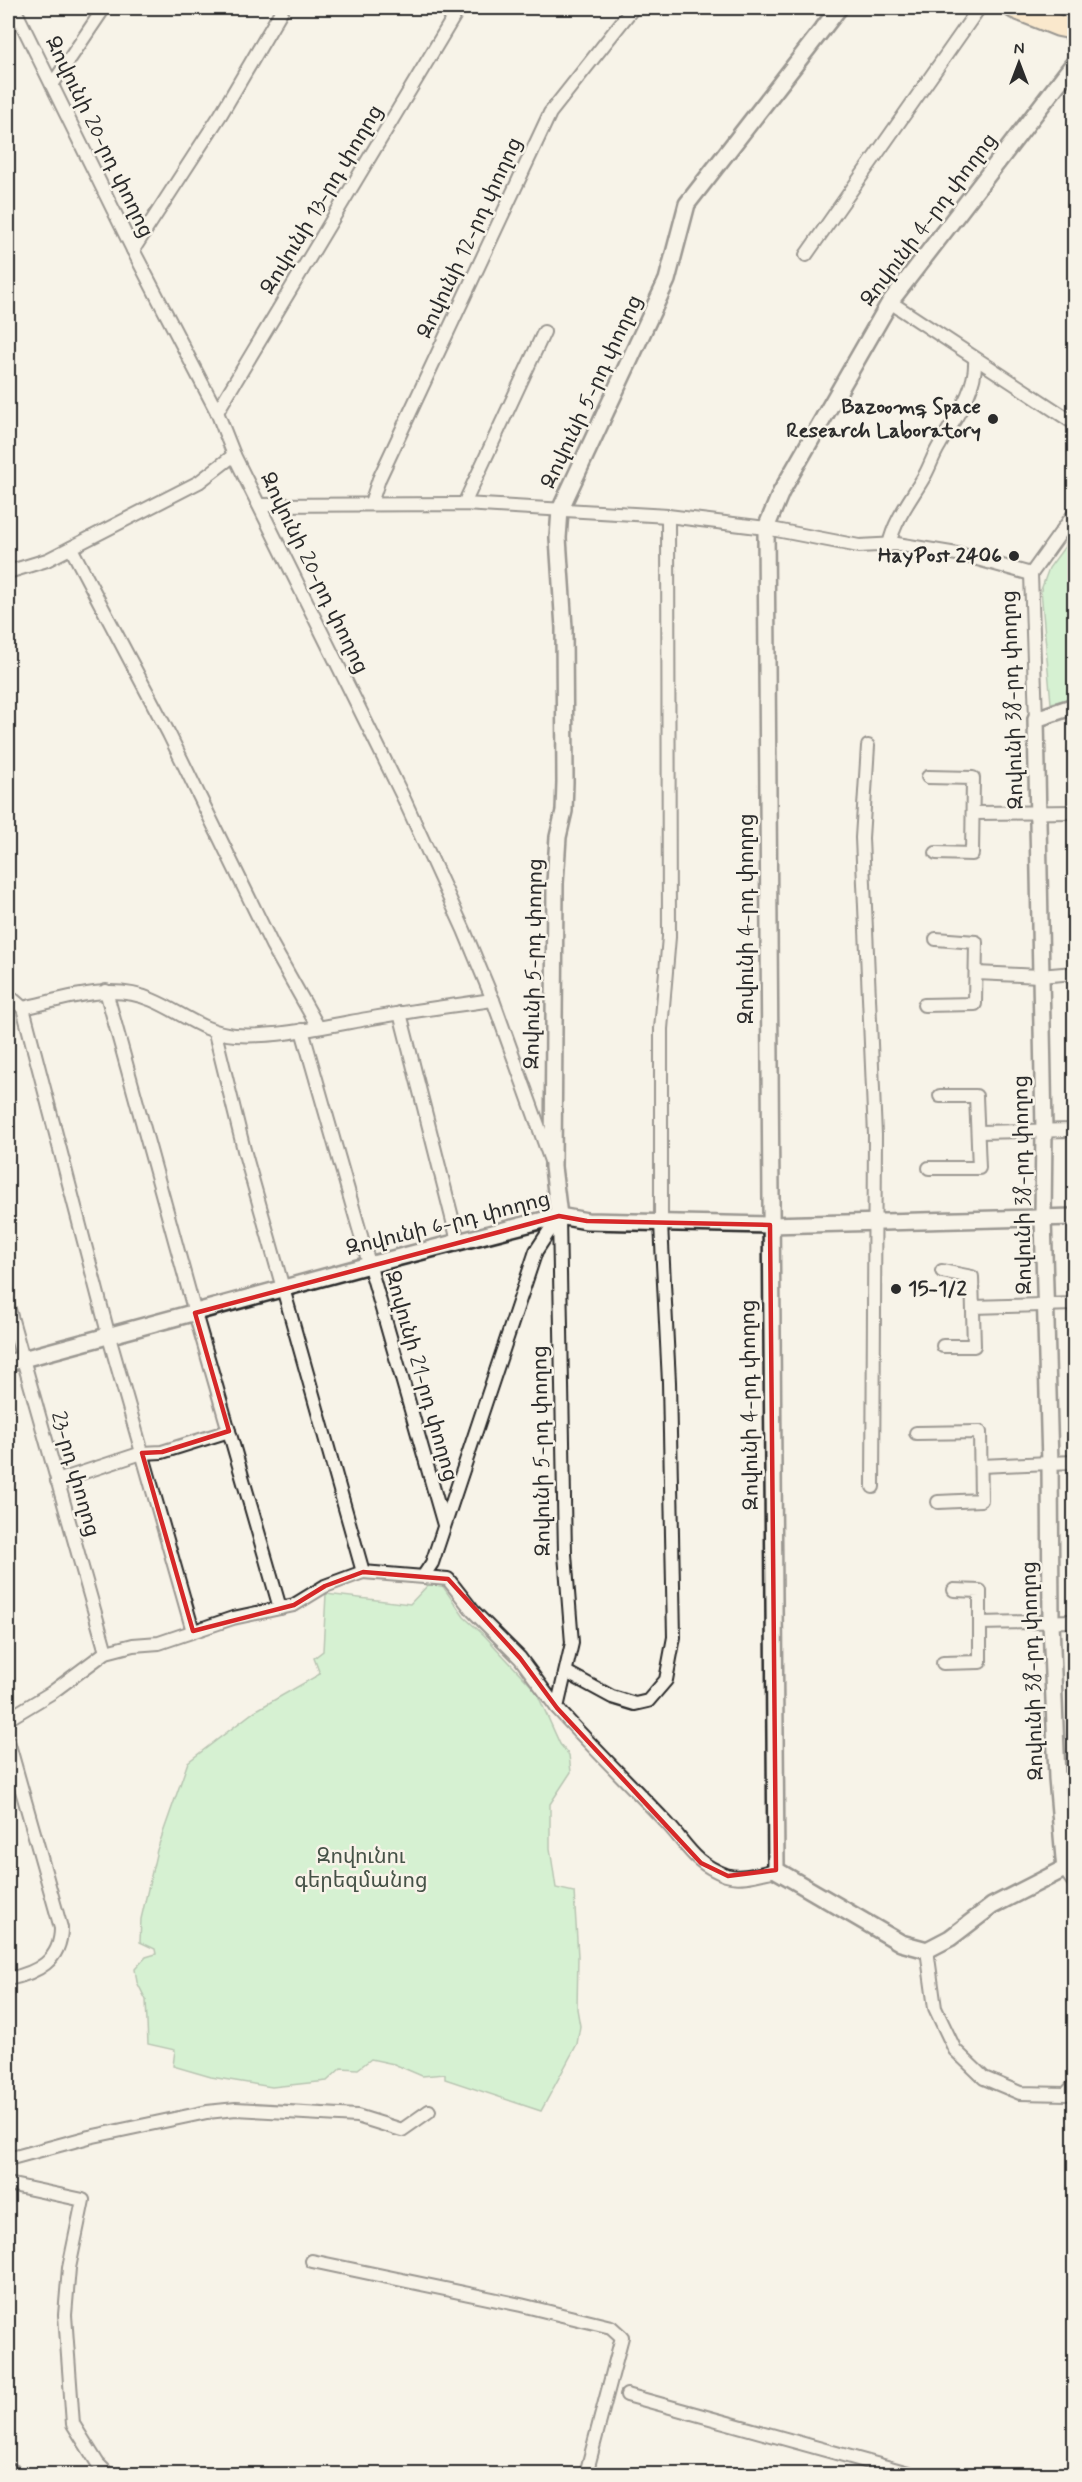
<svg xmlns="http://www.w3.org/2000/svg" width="1082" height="2482" font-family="Mynerve,'Noto Sans Armenian',sans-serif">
<rect width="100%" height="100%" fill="#f7f3e8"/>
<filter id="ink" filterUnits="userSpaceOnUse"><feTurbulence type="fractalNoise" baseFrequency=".0167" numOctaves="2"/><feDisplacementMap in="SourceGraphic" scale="12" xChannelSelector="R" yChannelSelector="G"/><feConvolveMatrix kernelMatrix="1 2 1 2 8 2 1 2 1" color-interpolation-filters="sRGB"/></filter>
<g filter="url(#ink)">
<g fill="#adf0b9" stroke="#6c8e72" stroke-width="1.5">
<polygon points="1074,534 1074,698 1051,703 1041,590 1049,568"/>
<polygon points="428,1585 442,1585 464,1617 484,1635 536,1691 560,1744 569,1755 571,1772 550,1804 550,1848 556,1888 574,1892 578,1956 577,2009 580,2026 577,2044 541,2111 445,2079 445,2074 422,2076 394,2064 371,2059 358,2069 341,2068 327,2081 272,2087 211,2077 173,2066 175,2050 148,2044 146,2000 137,1982 135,1969 146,1957 156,1954 155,1949 140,1942 141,1919 157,1850 188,1762 255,1711 320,1674 314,1658 323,1651 326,1594 410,1604"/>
</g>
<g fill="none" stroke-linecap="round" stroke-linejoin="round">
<g stroke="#2b2b2b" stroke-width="16">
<g id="minor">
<polyline points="14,8 133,250 217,412 234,455 404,799 464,930 493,1000 551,1161"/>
<polyline points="52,85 104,8"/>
<polyline points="133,250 221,114 283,8"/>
<polyline points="806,255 979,8"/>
<polyline points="890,302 1074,423"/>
<polyline points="217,412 459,8"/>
<polyline points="371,503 379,479 550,113 633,8"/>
<polyline points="464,504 544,332"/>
<polyline points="259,505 464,504 668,516 766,528 859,546 897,544 963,555 1031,574"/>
<path d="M889,545c6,-27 23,-47 36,-70 5,-9 8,-19 14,-29 15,-27 38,-55 36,-87"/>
<polyline points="71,548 169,734 272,945 318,1027"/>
<polyline points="8,572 47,560 199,482 234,455"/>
<polyline points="1036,719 1031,574 1074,514"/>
<polyline points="868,746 862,838 875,1135 873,1487"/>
<polyline points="928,777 973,778 972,854 936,853"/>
<polyline points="973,813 1074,812"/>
<polyline points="976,973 1040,976 1074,973"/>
<polyline points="106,991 195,1313 280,1608"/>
<path d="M8,995l15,13c42,-9 87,-26 129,-8 29,12 52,33 83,35 39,3 93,-9 132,-16 42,-8 84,-13 126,-19"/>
<polyline points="924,1005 975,1004 976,942 936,939"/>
<polyline points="23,1008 109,1337 193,1631"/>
<polyline points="400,1013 458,1241"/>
<polyline points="302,1030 444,1525"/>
<polyline points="978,1132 1074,1130"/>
<polyline points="929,1168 979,1168 976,1096 940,1096"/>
<path d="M559,1216l6,338 7,89 -15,65c35,39 72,75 108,113 22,23 28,42 61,54 15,5 35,-2 50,-5"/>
<polyline points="942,1271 972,1277 974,1346 943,1346"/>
<polyline points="8,1306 106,1652"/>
<polyline points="973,1307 1074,1304"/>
<polyline points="916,1433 980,1432 981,1500 938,1502"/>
<polyline points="981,1466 1074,1462"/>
<polyline points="57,1481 142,1453 162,1452 229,1431"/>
<polyline points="363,1572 448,1579 473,1611 520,1658 557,1708"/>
<polyline points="424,1575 432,1563 536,1251 559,1216"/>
<polyline points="954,1590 980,1591 980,1623 1074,1621"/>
<polyline points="943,1663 980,1662 980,1623"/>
<polyline points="566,1672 612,1697 635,1704 648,1701 666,1680 674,1637 669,1382 661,1224 661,1029 669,937 668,516"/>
<polyline points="8,1719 51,1693 106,1652 133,1645 159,1643 233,1618 294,1605 325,1586 363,1572 244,1150 215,1033"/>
<path d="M8,1741l53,187c0,33 -24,45 -53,51"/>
<polyline points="1057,1778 1074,1780"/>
<polyline points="1065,1870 1074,1883"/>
<polyline points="927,1950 935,2008 955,2050 984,2078 1020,2093 1066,2094 1074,2085"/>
<polyline points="8,2159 89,2137 207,2112 236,2109 357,2116 402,2130 429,2111"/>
<polyline points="8,2184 83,2200 69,2268 65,2315 73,2424 98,2464 108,2474"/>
<polyline points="312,2261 521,2305 611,2327 622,2337 586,2474"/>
<polyline points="627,2395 912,2474"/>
</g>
</g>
<g stroke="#2b2b2b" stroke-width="20">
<g id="tertiary">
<polyline points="1074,63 890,302 781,492 766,528 776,1870 901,1943 927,1950 950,1938 992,1906 1074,1864"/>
<polyline points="559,1216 553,1167 555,883 558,837 564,811 565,782 564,628 558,538 560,510 667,280 687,204 839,8"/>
<polyline points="8,1363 369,1265 559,1216 587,1221 770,1225 1074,1217"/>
<polyline points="1065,1870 1057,1778 1051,1622 1050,1463 1043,1218 1044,1130 1036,719 1074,706"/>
<polyline points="8,2471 15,2474"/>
</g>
</g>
<g stroke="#2b2b2b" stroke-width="24">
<polyline id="primary" points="1014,8 1059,26 1074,29"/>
</g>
<use href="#minor" stroke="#f7f3e8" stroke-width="12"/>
<use href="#tertiary" stroke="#f7f3e8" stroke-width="15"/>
<use href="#primary" stroke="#fcdcac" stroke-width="20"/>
</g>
</g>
<path d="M0 0H1082V2482H0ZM559,1216l28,5 183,4 6,645 -48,6 -27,-13 -144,-155 -37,-50 -72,-79 -85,-7 -38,14 -31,19 -101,26 -51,-178 20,-1 67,-21 -34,-118z" fill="#f7f3e8" fill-opacity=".55" fill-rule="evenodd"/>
<path fill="none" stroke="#d62828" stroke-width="4.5" stroke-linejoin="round" d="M559,1216l28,5 183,4 6,645 -48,6 -27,-13 -144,-155 -37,-50 -72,-79 -85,-7 -38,14 -31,19 -101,26 -51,-178 20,-1 67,-21 -34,-118z"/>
<g fill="#2b2b2b" stroke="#f7f3e8" stroke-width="2">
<circle cx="993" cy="419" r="6"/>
<circle cx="1014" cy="556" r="6"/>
<circle cx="896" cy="1289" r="6"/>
</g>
<g text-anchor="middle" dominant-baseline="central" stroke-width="5" stroke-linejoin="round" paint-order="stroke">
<g font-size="21" fill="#2b2b2b" stroke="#f7f3e8">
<text transform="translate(99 137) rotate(64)">Զովունի 20-րդ փողոց</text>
<text transform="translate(322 200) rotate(-59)">Զովունի 13-րդ փողոց</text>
<text transform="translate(929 220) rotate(-53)">Զովունի 4-րդ փողոց</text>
<text transform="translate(470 238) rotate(-65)">Զովունի 12-րդ փողոց</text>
<text transform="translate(592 392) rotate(-65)">Զովունի 5-րդ փողոց</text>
<text transform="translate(314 573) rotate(64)">Զովունի 20-րդ փողոց</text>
<text transform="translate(1013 700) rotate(-92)">Զովունի 38-րդ փողոց</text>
<text transform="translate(747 919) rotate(-90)">Զովունի 4-րդ փողոց</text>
<text transform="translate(534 964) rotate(-89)">Զովունի 5-րդ փողոց</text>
<text transform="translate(1023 1185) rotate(-91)">Զովունի 38-րդ փողոց</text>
<text transform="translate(448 1224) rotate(-14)">Զովունի 6-րդ փողոց</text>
<text transform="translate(421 1376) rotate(74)">Զովունի 21-րդ փողոց</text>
<text transform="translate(750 1405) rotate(-91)">Զովունի 4-րդ փողոց</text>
<text transform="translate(542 1451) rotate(-91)">Զովունի 5-րդ փողոց</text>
<text transform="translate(75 1474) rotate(74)">23-րդ փողոց</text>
<text transform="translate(1033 1671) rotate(-92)">Զովունի 38-րդ փողոց</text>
</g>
<g font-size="21" font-weight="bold" fill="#2b2b2b" stroke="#f7f3e8" text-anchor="end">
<text x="981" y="407">Bazoomq Space<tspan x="981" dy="24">Research Laboratory</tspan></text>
<text x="1002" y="556">HayPost 2406</text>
<text x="908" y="1289" text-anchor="start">15-1/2</text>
</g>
<g font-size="21" fill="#455247" stroke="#f7f3e8">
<text x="361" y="1857">Զովունու<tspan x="361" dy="24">գերեզմանոց</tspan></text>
</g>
</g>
<rect width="1082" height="2482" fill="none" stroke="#f7f3e8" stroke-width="30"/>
<rect x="15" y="15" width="1052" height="2452" fill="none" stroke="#2b2b2b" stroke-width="2" filter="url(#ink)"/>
<g transform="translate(1019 63)" stroke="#f7f3e8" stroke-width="4.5" paint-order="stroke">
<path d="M0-4.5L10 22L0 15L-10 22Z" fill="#2b2b2b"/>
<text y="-9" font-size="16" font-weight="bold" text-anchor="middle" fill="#2b2b2b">N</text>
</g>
</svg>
